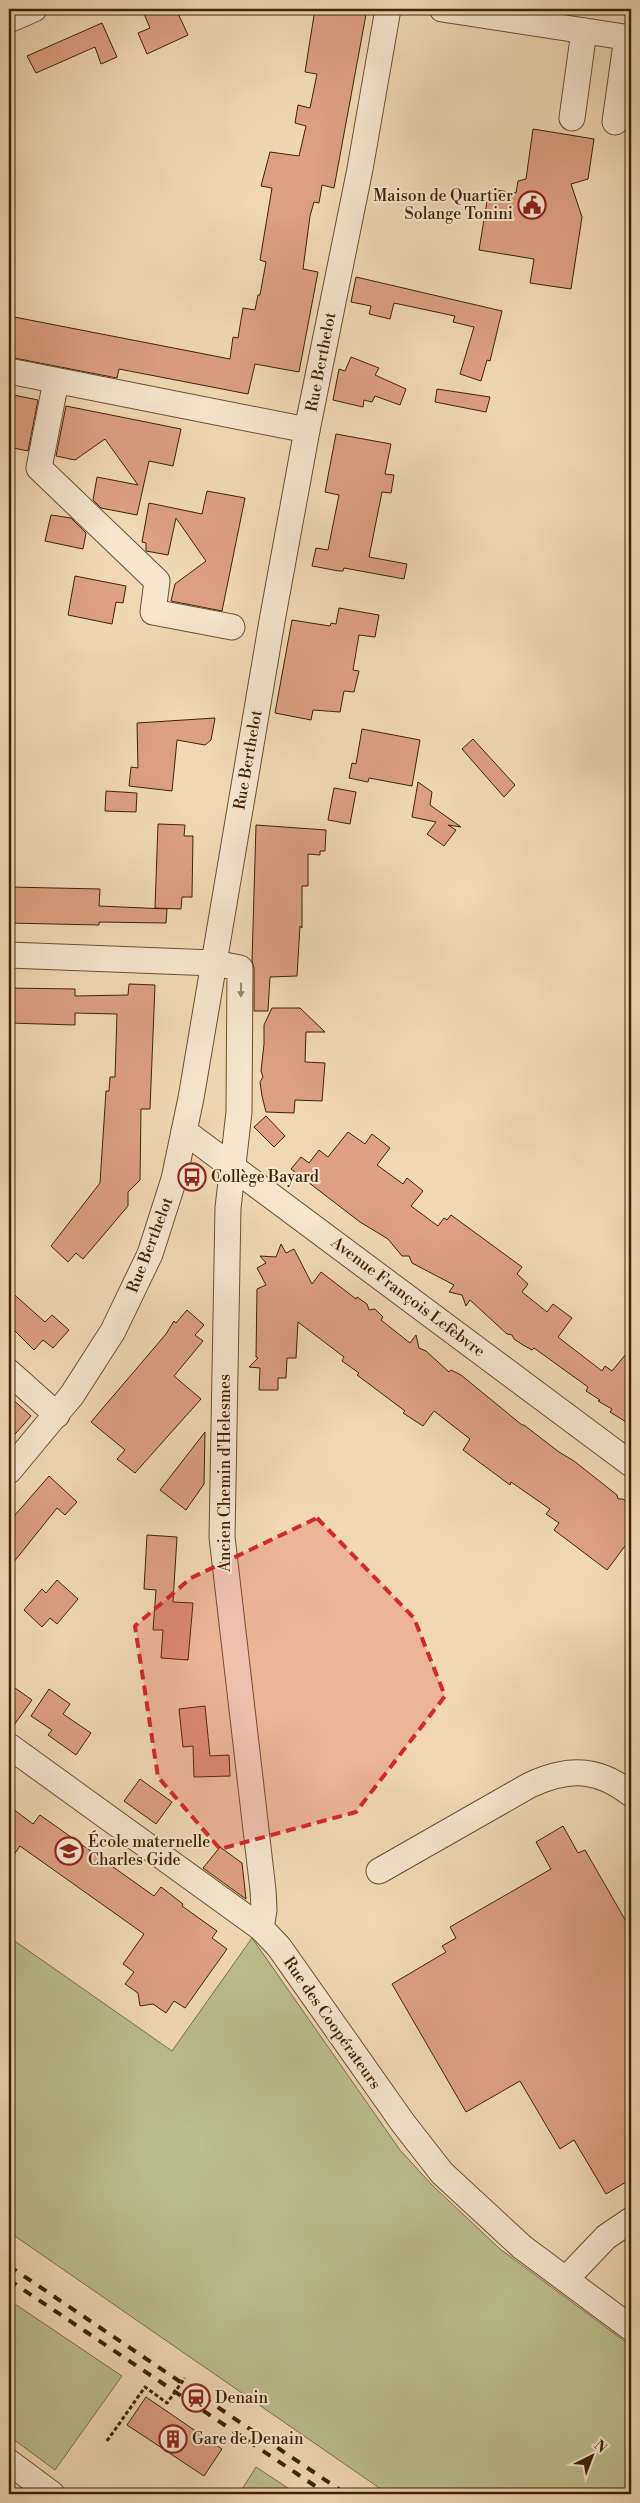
<svg xmlns="http://www.w3.org/2000/svg" width="640" height="2503" font-family="'Libre Bodoni',serif">
<rect width="100%" height="100%" fill="#f0d9b2"/>
<filter id="stains"><feTurbulence type="fractalNoise" baseFrequency=".004" numOctaves="4"/><feColorMatrix values="0 0 0 0 .2 0 0 0 0 .09 0 0 0 0 .02 0 0 0 .5 -.17"/></filter>
<radialGradient id="worn" r=".72"><stop offset=".6" stop-color="#630" stop-opacity="0"/><stop offset="1" stop-color="#630" stop-opacity=".3"/></radialGradient>
<g fill="#babf8c" stroke="#7c7148">
<polygon points="9,1937 172,2051 252,1938 400,2150 432,2185 500,2249 631,2346 631,2494 388,2494 9,2232"/>
<polygon points="9,2300 122,2376 55,2470 9,2436"/>
<polygon points="256,2467 297,2494 239,2494"/>
</g>
<g fill="#dda081" stroke="#3e2304">
<polygon points="142,9 176,9 188,35 147,54 138,33 150,28"/>
<polygon points="315,9 367,9 334,188 322,185 319,203 314,202 310,216 303,269 318,272 299,372 255,364 248,394 119,369 117,378 9,357 9,316 230,359 233,337 238,338 243,308 255,310 258,295 260,295 266,262 260,260 272,188 261,186 270,152 299,156 306,126 295,123 298,105 310,108 317,74 305,72"/>
<polygon points="102,23 117,57 101,64 95,47 36,73 27,56"/>
<polygon points="533,129 594,139 588,179 571,184 582,217 571,289 530,283 534,259 479,250 489,189 516,193 518,181 526,179"/>
<polygon points="356,277 502,311 490,361 487,360 481,381 460,374 474,327 453,322 455,316 394,303 390,319 369,314 371,306 351,302"/>
<polygon points="351,357 379,368 375,375 406,389 400,405 375,396 372,402 364,400 363,407 333,400 339,369 345,371"/>
<polygon points="437,389 490,397 486,412 435,402"/>
<polygon points="9,394 38,400 28,451 9,447"/>
<polygon points="66,406 181,429 173,466 149,461 137,515 101,508 93,500 97,477 138,485 105,439 75,460 56,456"/>
<polygon points="336,434 391,444 385,474 394,475 391,493 382,492 369,557 407,564 404,579 344,568 343,571 339,571 312,566 316,548 328,550 339,495 325,492"/>
<polygon points="207,491 245,498 222,611 171,601 175,584 206,561 176,518 168,555 146,551 146,543 142,542 149,503 202,514"/>
<polygon points="51,515 71,518 86,533 83,549 45,541"/>
<polygon points="75,576 126,586 123,603 116,602 112,624 68,615"/>
<polygon points="339,608 379,615 375,637 359,635 353,670 359,671 354,692 344,691 340,712 313,710 311,720 275,713 292,620 330,626 331,623 336,624"/>
<polygon points="215,718 211,740 205,745 177,740 172,791 129,786 131,767 138,768 137,723"/>
<polygon points="362,729 420,740 412,786 369,778 368,782 349,778 352,763 356,764"/>
<polygon points="473,739 515,785 504,797 462,749"/>
<polygon points="418,782 432,792 430,805 461,827 448,825 456,830 444,846 427,834 436,822 412,817"/>
<polygon points="334,788 356,792 350,824 328,820"/>
<polygon points="106,791 137,793 136,812 105,811"/>
<polygon points="158,824 185,825 184,836 193,836 192,897 182,897 181,909 155,908"/>
<polygon points="256,825 326,830 325,851 320,851 320,855 308,854 308,886 302,886 302,928 300,926 297,976 270,977 268,1011 254,1011 254,968 252,961"/>
<polygon points="9,887 100,889 99,906 167,909 166,923 99,922 99,925 9,923"/>
<polygon points="129,984 155,985 150,1109 141,1109 140,1180 128,1192 128,1206 83,1259 76,1253 68,1262 51,1246 100,1183 106,1091 109,1091 110,1077 115,1077 117,1014 75,1013 75,1025 9,1023 9,988 75,989 75,996 128,995"/>
<polygon points="272,1008 300,1008 325,1032 306,1032 305,1062 325,1063 322,1101 295,1100 294,1113 266,1112 262,1096 260,1082 263,1077 261,1071 264,1044 264,1025"/>
<polygon points="266,1116 285,1136 274,1147 254,1127"/>
<polygon points="348,1132 365,1144 372,1134 390,1148 377,1165 403,1184 407,1178 423,1191 411,1206 438,1226 444,1218 447,1220 451,1215 522,1267 517,1274 528,1284 522,1292 547,1312 553,1304 572,1318 558,1337 602,1371 605,1366 612,1371 631,1348 631,1425 610,1412 612,1409 598,1401 600,1400 586,1391 588,1387 534,1348 532,1350 523,1345 514,1339 512,1335 507,1334 470,1300 466,1306 462,1295 449,1292 454,1285 412,1263 409,1256 402,1256 388,1239 360,1222 291,1169 301,1157 309,1163 319,1150 328,1157"/>
<polygon points="281,1244 286,1253 294,1249 312,1284 321,1272 356,1299 357,1297 367,1304 369,1310 375,1309 383,1317 381,1320 410,1343 416,1335 419,1348 426,1351 449,1372 451,1370 461,1375 522,1425 524,1425 559,1452 574,1461 617,1495 618,1499 623,1499 631,1506 631,1538 607,1570 554,1530 559,1523 546,1514 550,1509 511,1482 510,1485 463,1450 470,1439 434,1411 423,1426 403,1413 405,1411 357,1375 359,1373 342,1361 344,1357 298,1322 296,1358 287,1358 286,1378 278,1378 278,1390 259,1390 260,1368 249,1367 258,1358 256,1357 257,1289 266,1285 257,1268 266,1263 260,1256 276,1257"/>
<polygon points="9,1290 45,1322 52,1315 69,1330 53,1348 43,1340 34,1350 9,1325"/>
<polygon points="187,1310 204,1325 195,1335 203,1341 174,1376 201,1399 135,1473 117,1459 125,1450 91,1422 166,1334 174,1321 176,1323"/>
<polygon points="9,1396 31,1416 9,1441"/>
<polygon points="205,1432 204,1484 186,1510 160,1490"/>
<polygon points="49,1476 77,1502 65,1515 57,1508 9,1568 9,1522"/>
<polygon points="147,1535 177,1537 173,1602 193,1603 188,1660 161,1658 163,1630 153,1630 156,1590 144,1589"/>
<polygon points="57,1580 78,1599 57,1624 50,1618 42,1627 24,1610 42,1589 46,1593"/>
<polygon points="15,1688 32,1700 9,1732 9,1697"/>
<polygon points="49,1689 70,1704 63,1714 91,1733 76,1755 48,1735 52,1730 31,1716"/>
<polygon points="205,1706 210,1756 229,1755 230,1776 194,1777 193,1746 183,1747 179,1709"/>
<polygon points="140,1779 172,1802 156,1824 124,1801"/>
<polygon points="9,1806 33,1824 40,1815 154,1896 161,1887 183,1904 182,1906 217,1931 212,1938 227,1949 185,2008 174,2001 166,2013 153,2004 140,2006 138,1993 125,1984 134,1972 123,1964 144,1934 20,1846 9,1862"/>
<polygon points="563,1826 578,1853 585,1850 631,1930 631,2179 606,2194 574,2140 560,2149 520,2081 466,2112 392,1984 446,1952 442,1946 456,1938 450,1927 551,1869 536,1842"/>
<polygon points="220,1847 242,1863 246,1899 203,1868"/>
<polygon points="146,2397 222,2449 204,2476 127,2425"/>
</g>
<g fill="none" stroke-linecap="round" stroke-linejoin="round">
<g stroke="#6a5030" stroke-width="27">
<g id="minor">
<polyline points="442,9 631,38"/>
<polyline points="9,20 34,9"/>
<polyline points="572,118 584,31"/>
<polyline points="615,122 627,37"/>
<polyline points="9,371 307,430"/>
<polyline points="56,381 39,468 157,581 153,612 232,627"/>
<polyline points="9,955 214,963 240,968 239,1112 228,1208 222,1537 263,1890 264,1910 261,1928"/>
<polyline points="184,1131 631,1464"/>
<polyline points="9,1372 57,1415"/>
<polyline points="9,1471 72,1395 113,1331 150,1254 174,1179 191,1098 272,621 307,430 360,169 388,9"/>
<polyline points="9,1746 261,1928 279,1947 403,2123 442,2173 522,2247 631,2328"/>
<path d="M379,1871l151,-86c39,-18 68,-17 101,9"/>
<polyline points="566,2279 606,2237 631,2220"/>
<polyline points="9,2462 52,2494"/>
</g>
</g>
<polyline stroke="#3e2304" stroke-width="3" stroke-dasharray="4 2.5" stroke-linecap="butt" points="107,2441 145,2387 167,2403 185,2378"/>
<use href="#minor" stroke="#f5e6cd" stroke-width="25"/>
<g stroke="#3e2304" stroke-width="4" stroke-dasharray="9 9" stroke-linecap="butt">
<polyline points="9,2266 346,2494"/>
<polyline points="9,2280 327,2494"/>
</g>
</g>
<defs><path id="oneway-solid" d="M-6-.8H1V-3.2L6.5 0L1 3.2V.8H-6Z" transform="scale(1.25)"/></defs>
<use fill="#9a8468" href="#oneway-solid" transform="translate(241 990) rotate(91)"/>
<path fill="#d62828" fill-opacity="0.2" stroke="#d62828" stroke-width="4" stroke-dasharray="10 6" stroke-linejoin="round" d="M317,1518l97,100 31,78 -89,116 -136,37 -62,-72 -23,-151 56,-48z"/>
<defs>
<g id="civic-ring" transform="scale(1.4375)"><circle r="9.5" fill="#f5e6cd" stroke="#8f2418" stroke-width="1.5"/><path d="M-.6-6.5H3V-4.5H.6V-3L4-1V1h2V6H-6V1h2V-1L-.6-3ZM-1.2 2.5V6h2.4V2.5Z" fill="#8f2418"/></g>
<g id="bus-ring" transform="scale(1.4375)"><circle r="9.5" fill="#f5e6cd" stroke="#8f2418" stroke-width="1.5"/><path d="M-5-6H5V4H4V6H2V4H-2V6H-4V4H-5ZM-3.5-4V0h7V-4ZM-3.5 1.2v1.5H-2V1.2ZM2 1.2v1.5H3.5V1.2Z" fill="#8f2418"/></g>
<g id="school-ring" transform="scale(1.4375)"><circle r="9.5" fill="#f5e6cd" stroke="#8f2418" stroke-width="1.5"/><path d="M0-5L7-2L0 1L-7-2ZM-4 1L0 2.5L4 1V4Q0 6-4 4Z" fill="#8f2418"/></g>
<g id="station-ring" transform="scale(1.4375)"><circle r="9.5" fill="#f5e6cd" stroke="#8f2418" stroke-width="1.5"/><path d="M-3-6H3Q5-6 5-4V2Q5 4 3 4L4.5 6H3L1.5 4h-3L-3 6H-4.5L-3 4Q-5 4-5 2V-4Q-5-6-3-6ZM-3.5-4v3h7v-3ZM-3.5 1v1.5H-2V1ZM2 1v1.5H3.5V1Z" fill="#8f2418"/></g>
<g id="building-ring" transform="scale(1.4375)"><circle r="9.5" fill="#f5e6cd" stroke="#8f2418" stroke-width="1.5"/><path d="M-4-6H4V6H1V3H-1V6H-4ZM-2.5-4.3h1.7v1.8h-1.7ZM.8-4.3h1.7v1.8H.8ZM-2.5-1h1.7V.8h-1.7ZM.8-1h1.7V.8H.8Z" fill="#8f2418"/></g>
</defs>
<g fill-rule="evenodd">
<use href="#civic-ring" x="532" y="205"/>
<use href="#bus-ring" x="192" y="1177"/>
<use href="#school-ring" x="69" y="1851"/>
<use href="#station-ring" x="196" y="2398"/>
<use href="#building-ring" x="173" y="2439"/>
</g>
<g text-anchor="middle" dominant-baseline="central" stroke-width="4" stroke-linejoin="round" paint-order="stroke">
<g font-size="16" fill="#3e2304" stroke="#f5e6cd" text-anchor="start">
<text x="513" y="196" text-anchor="end">Maison de Quartier<tspan x="513" dy="18">Solange Tonini</tspan></text>
<text x="211" y="1177">Collège Bayard</text>
<text x="88" y="1842">École maternelle<tspan x="88" dy="18">Charles Gide</tspan></text>
<text x="215" y="2398">Denain</text>
<text x="192" y="2439">Gare de Denain</text>
</g>
<g font-size="16" fill="#3e2304" stroke="#f5e6cd">
<text transform="translate(321 362) rotate(-79)">Rue Berthelot</text>
<text transform="translate(248 760) rotate(-80)">Rue Berthelot</text>
<text transform="translate(150 1245) rotate(-69)">Rue Berthelot</text>
<text transform="translate(408 1297) rotate(37)">Avenue François Lefèbvre</text>
<text transform="translate(225 1473) rotate(-90)">Ancien Chemin d'Helesmes</text>
<text transform="translate(332 2023) rotate(55)">Rue des Coopérateurs</text>
</g>
</g>
<rect width="640" height="2503" fill="none" stroke="#f0d9b2" stroke-width="30"/>
<rect x="10" y="10" width="620" height="2483" fill="none" stroke="#3e2304" stroke-width="2.5"/>
<rect x="15" y="15" width="610" height="2473" fill="none" stroke="#3e2304"/>
<g transform="translate(592 2456) rotate(42)" stroke="#f5e6cd" stroke-width="4" paint-order="stroke">
<path d="M0-4L9 19L0 12L-9 19Z" fill="#3e2304"/>
<text y="-8" font-size="14" font-weight="bold" text-anchor="middle" fill="#3e2304">N</text>
</g>
<rect width="100%" height="100%" filter="url(#stains)"/>
<rect width="100%" height="100%" fill="url(#worn)"/>
</svg>
